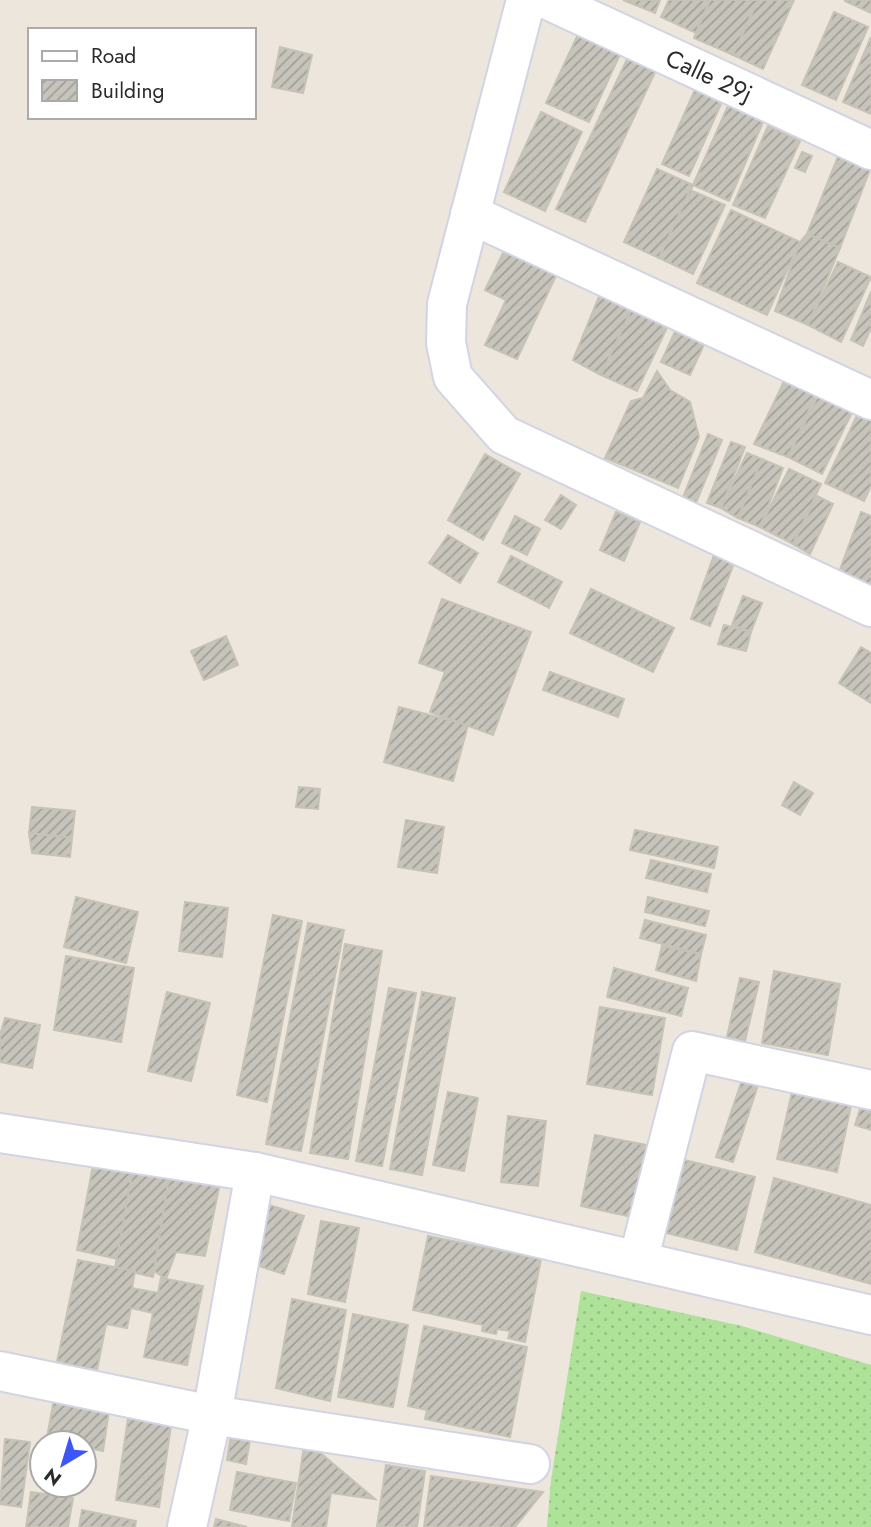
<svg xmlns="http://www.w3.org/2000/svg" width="871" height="1527" font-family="Jost,sans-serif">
<defs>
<pattern id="grass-dots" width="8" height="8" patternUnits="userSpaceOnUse" patternTransform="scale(1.75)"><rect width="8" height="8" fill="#aee299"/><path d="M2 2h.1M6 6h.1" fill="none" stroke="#96c284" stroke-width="1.8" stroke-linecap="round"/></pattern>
<pattern id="building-hatch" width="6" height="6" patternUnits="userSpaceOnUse" patternTransform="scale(1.75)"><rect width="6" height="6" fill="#c7c4bb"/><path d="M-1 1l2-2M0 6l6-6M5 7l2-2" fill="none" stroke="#a29f98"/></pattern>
</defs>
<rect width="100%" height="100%" fill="#ece6dc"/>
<polygon fill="url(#grass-dots)" points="581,1291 742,1326 871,1365 871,1527 547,1527 551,1480"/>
<g fill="url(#building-hatch)" stroke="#c7c2b6" stroke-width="2">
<polygon points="623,0 660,0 655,13"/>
<polygon points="669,0 710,0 696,33 661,17"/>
<polygon points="710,0 758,0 733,55 694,38"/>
<polygon points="758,0 794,0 763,69 733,55"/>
<polygon points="871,0 871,13 845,1 845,0"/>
<polygon points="834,12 868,27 836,100 802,85"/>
<polygon points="580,30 622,50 589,122 546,103"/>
<polygon points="871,37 871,114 843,102"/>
<polygon points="280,47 312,55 303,93 272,87"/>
<polygon points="629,55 657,68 585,222 556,209"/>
<polygon points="697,85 724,97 689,176 662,164"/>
<polygon points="731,99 766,115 729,201 693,185"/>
<polygon points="541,112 582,132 545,211 504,192"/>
<polygon points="768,126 800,141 765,218 733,205"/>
<polygon points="802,152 812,156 805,172 795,168"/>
<polygon points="839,154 871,167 840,248 807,234"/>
<polygon points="657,169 693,185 659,258 624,242"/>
<polygon points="690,190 725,205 693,274 659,258"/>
<polygon points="731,210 800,242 767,315 697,283"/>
<polygon points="807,234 840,248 808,325 775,311 800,242"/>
<polygon points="508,243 560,267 517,359 485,345 506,300 485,290"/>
<polygon points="838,262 871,277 841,342 808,325"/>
<polygon points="605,282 637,298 601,375 573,360"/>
<polygon points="871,292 871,328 863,346 851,340"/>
<polygon points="637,298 673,315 637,391 601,375"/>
<polygon points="678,325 707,338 690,375 661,362"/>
<polygon points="657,371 670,390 690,402 699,437 678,488 605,458 631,401 643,398"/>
<polygon points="787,375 818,390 788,457 754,444"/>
<polygon points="823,385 857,402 822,474 788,457"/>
<polygon points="860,409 871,414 871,486 864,501 825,483"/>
<polygon points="708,434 722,440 695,505 682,500"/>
<polygon points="731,442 745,447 721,508 707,503"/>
<polygon points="747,453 762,459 738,518 721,508"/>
<polygon points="485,454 520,474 483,540 448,520"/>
<polygon points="762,459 783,468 760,527 738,518"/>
<polygon points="789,469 821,484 793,544 760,527"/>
<polygon points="561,495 576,505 561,529 545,520"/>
<polygon points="817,496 833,504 810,554 793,544"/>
<polygon points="616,512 640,522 624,561 600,550"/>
<polygon points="861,512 871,516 871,587 838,575"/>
<polygon points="515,516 540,529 527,555 502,543"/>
<polygon points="448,535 478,553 460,583 429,563"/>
<polygon points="714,555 734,563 710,626 691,619"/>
<polygon points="511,556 562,582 549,608 498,582"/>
<polygon points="591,589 674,628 653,672 570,633"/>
<polygon points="743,596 762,603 751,632 732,625"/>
<polygon points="442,599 531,632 493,735 430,712 445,672 419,663"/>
<polygon points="724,625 751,632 746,651 718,644"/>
<polygon points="226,636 238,665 204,680 191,651"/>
<polygon points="861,647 871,653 871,703 839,683"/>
<polygon points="550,672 624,699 618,717 543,690"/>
<polygon points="399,707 468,725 453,781 384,762"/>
<polygon points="794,782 813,793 800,815 782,805"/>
<polygon points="299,787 320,789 318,809 296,807"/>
<polygon points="32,807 75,811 72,838 29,833"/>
<polygon points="406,820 444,827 437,873 398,867"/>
<polygon points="635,830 718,847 714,868 630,850"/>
<polygon points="29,833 72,838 70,857 32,853"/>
<polygon points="651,860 711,874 707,892 646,878"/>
<polygon points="76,897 138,912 126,963 64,947"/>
<polygon points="648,897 709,911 705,926 645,912"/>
<polygon points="185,902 228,908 222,957 179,951"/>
<polygon points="273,915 302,921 267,1102 237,1095"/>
<polygon points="645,920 706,935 701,954 640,938"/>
<polygon points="308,923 344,930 301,1151 266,1144"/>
<polygon points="345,944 382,951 348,1159 310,1153"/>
<polygon points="662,946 701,954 696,981 656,970"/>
<polygon points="66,956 134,968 121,1042 54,1030"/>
<polygon points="614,968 688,988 681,1016 607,997"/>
<polygon points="774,971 840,984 828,1055 762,1043"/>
<polygon points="740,978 759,982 745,1041 727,1037"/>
<polygon points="389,988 416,993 382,1166 356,1161"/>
<polygon points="167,992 210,1003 191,1081 148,1071"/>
<polygon points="422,992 455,998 422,1175 390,1169"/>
<polygon points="600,1007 665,1018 652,1095 587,1084"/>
<polygon points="5,1018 40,1025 32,1068 0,1062 0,1035"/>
<polygon points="796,1074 855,1087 837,1172 777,1159"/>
<polygon points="742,1080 758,1085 733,1162 716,1157"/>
<polygon points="866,1090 871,1092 871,1130 855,1125"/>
<polygon points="448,1092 478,1098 464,1171 433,1165"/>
<polygon points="508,1116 546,1121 538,1186 501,1182"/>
<polygon points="595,1135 652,1146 637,1218 581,1206"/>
<polygon points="676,1158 755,1177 737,1250 658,1231"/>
<polygon points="93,1165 133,1168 118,1259 77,1250"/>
<polygon points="133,1168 170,1171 153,1277 115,1268"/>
<polygon points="170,1171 220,1183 205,1256 176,1252 166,1279 154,1271"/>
<polygon points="774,1178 871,1205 871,1284 755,1252"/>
<polygon points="269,1205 304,1216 284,1274 249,1263"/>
<polygon points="321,1221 359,1228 345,1302 308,1294"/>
<polygon points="428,1236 541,1259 525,1342 508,1338 510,1331 497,1329 496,1334 482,1331 483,1325 413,1310"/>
<polygon points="78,1260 135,1271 132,1288 158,1293 161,1278 203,1286 187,1365 144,1357 153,1313 131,1308 127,1328 106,1324 97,1370 57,1362"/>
<polygon points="292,1299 346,1310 330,1401 276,1388"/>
<polygon points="353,1314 408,1325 393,1407 338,1397"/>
<polygon points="424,1326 527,1347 510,1437 425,1419 427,1410 408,1406"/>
<polygon points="54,1399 109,1410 103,1451 84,1447 84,1443 46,1443"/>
<polygon points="129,1412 172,1419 159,1507 116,1500"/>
<polygon points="233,1422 251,1433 246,1464 227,1460"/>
<polygon points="5,1439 30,1442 21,1507 0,1504"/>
<polygon points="305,1440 375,1499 331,1493 326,1527 292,1526"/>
<polygon points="386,1465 425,1471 417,1527 377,1527"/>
<polygon points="237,1472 296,1483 289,1521 230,1510"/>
<polygon points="431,1476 543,1492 515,1527 424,1527"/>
<polygon points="31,1492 73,1498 68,1527 26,1527"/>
<polygon points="82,1510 136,1521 135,1527 79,1527"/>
<polygon points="216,1519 247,1527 214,1527"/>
</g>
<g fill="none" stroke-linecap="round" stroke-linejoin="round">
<g stroke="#d2d4e3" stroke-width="42">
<g id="street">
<polyline points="526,0 447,304 446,343 453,377 504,435 871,607"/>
<path id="s1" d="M548,0l323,150"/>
<polyline points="470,214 871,400"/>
<polyline points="0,1133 255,1172 871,1315"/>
<polyline points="638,1261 692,1051 871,1090"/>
<polyline points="0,1371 212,1415 530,1464"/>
<polyline points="187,1527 212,1415 255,1172"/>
</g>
</g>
<use href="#street" stroke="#fff" stroke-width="38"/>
</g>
<g text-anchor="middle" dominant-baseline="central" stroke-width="5" stroke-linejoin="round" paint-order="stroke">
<g font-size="24" fill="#2a2a2a" stroke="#fff">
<text stroke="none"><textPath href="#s1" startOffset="178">Calle 29j</textPath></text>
</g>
</g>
<rect x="28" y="28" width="228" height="91" fill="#ffffff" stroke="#aaaaaa" stroke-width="2"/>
<rect x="42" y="51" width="35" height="10" fill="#ffffff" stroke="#aaaaaa" stroke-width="2"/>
<text x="91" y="63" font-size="21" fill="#2a2a2a">Road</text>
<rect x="42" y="80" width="35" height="21" fill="url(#building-hatch)" stroke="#aaaaaa" stroke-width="2"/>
<text x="91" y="98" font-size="21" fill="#2a2a2a">Building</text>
<g transform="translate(63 1464) rotate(218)"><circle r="33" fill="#ffffff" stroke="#aaaaaa" stroke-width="2"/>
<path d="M0-5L12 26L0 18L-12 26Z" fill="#3d55f8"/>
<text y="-10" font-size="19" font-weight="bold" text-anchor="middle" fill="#2a2a2a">N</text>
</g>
</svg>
